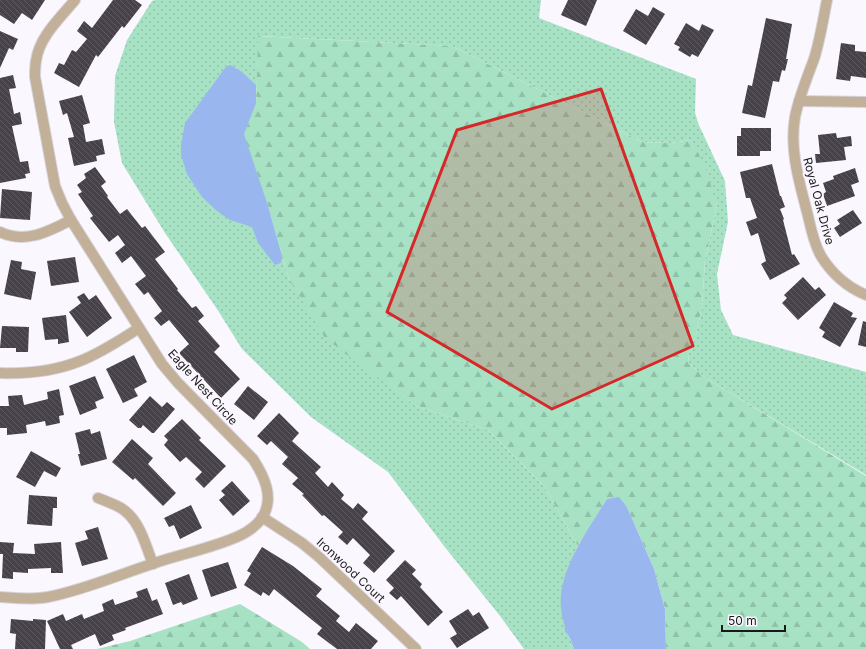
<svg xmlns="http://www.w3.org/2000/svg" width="866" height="649" font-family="Inter,sans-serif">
<defs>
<pattern id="grass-dots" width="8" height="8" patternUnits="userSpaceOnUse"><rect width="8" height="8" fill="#a7e2c5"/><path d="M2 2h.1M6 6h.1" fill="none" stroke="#8fc1a9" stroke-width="1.8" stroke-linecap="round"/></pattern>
<pattern id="forest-firs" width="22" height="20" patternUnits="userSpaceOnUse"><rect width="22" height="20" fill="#a7e2c5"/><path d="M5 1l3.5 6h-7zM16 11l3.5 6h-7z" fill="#8fc1a9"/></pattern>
<pattern id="building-back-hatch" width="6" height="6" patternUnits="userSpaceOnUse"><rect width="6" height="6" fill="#47414a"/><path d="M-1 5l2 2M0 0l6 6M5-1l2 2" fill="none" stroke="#5e5961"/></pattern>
</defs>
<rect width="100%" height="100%" fill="#fbf7fe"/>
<path fill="url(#grass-dots)" d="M155,0h386l-2,18 157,61 -1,33 3,11 27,58 3,41 -11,52 4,36 12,25 133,37v103l-160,-97 -18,-15 1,-10 7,-19 6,-27 3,-47 12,-55 -26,-65 -21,3 -28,-1 -190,-96 -193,-10 -3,67 12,103 21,73 79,90 48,37 72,24 56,56 34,60 -15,40 -2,23 4,13v10c6,5 6,10 9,17h-50l-24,-33 -56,-70 -56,-74 -77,-55 -69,-68 -25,-40 -52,-76 -43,-70 -8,-41 1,-46 12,-36 25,-39z"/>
<g fill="url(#forest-firs)">
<polygon points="258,36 452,46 642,142 670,143 691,140 705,166 717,205 705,260 702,307 696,334 689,353 688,363 706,378 866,476 866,649 666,649 665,609 654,569 627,507 619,498 607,499 578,546 544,486 488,430 416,406 325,338 289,279 268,206 244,134 256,103"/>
<polygon points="240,604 302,642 310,649 97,649 130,641"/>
</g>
<g fill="#9ab6ef">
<polygon points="230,65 242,72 256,85 256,103 244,134 268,206 282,256 281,263 275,265 258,243 252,227 230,220 217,211 202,197 187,174 181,155 181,145 185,123 225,68"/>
<path d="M619,497l8,10 27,62 11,40 1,40h-92c-3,-7 -3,-12 -9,-17 0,-10 -4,-16 -4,-24 -4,-36 28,-80 46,-109z"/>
</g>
<g fill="url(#building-back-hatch)">
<polygon points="0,0 45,0 32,20 22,13 14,24 0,15"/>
<polygon points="113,0 135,0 142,5 124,28 122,26 98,57 96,55 79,87 54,73 59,63 64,65 72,50 76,52 87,39 77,31 84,21 92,28"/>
<polygon points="568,0 597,0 586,26 561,15"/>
<polygon points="653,7 665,14 646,45 623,31 636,9 648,16"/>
<polygon points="766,18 792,24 786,59 788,59 785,71 782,70 779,82 773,81 765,118 742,113 748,85 752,86"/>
<polygon points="686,23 699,31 702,24 714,30 698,57 692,54 690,57 678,50 680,47 674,44"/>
<polygon points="0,31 18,39 13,50 9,48 0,68"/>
<polygon points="841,43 855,45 855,51 866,52 866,78 851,76 850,81 836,79"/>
<polygon points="13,75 16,88 9,89 14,114 20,112 22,124 12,126 20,162 28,161 30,173 25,174 26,178 0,183 0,78"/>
<polygon points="82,95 90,123 83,125 86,142 102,139 105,154 96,156 97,161 74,166 68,138 74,137 67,113 63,115 59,101"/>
<polygon points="741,128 771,128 771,151 760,151 760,156 737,156 737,136 741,136"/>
<polygon points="836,133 837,138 851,136 852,146 844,147 846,160 816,163 815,154 820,154 818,135"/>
<polygon points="772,164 780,196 781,196 785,207 780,209 784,219 783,220 792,255 794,254 800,264 770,280 761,264 766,261 758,233 751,236 746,222 757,218 750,198 746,198 740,172"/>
<polygon points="95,167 106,182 101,186 108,196 107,197 120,214 127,209 142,228 145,226 165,252 155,259 178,289 177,290 192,308 196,306 204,316 198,321 220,346 214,352 240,379 221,398 179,353 189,344 169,320 161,326 154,318 162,311 148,292 144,295 135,284 146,276 131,256 122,263 115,253 125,245 118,235 109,242 90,218 93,216 78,194 82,192 77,185 86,178 84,174"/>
<polygon points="855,168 859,182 851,185 855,196 827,206 823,194 826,192 823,183 834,179 833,176"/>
<polygon points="2,189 32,192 30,220 0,218"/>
<polygon points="853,210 862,223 840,237 834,228 840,224 837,220"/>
<polygon points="75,257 79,282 51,286 47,261"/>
<polygon points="11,260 22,262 21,269 36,272 31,300 4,294"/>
<polygon points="803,277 815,290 819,287 826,295 798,320 782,303 787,298 784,295"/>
<polygon points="84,293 89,300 96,295 112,318 87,337 69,312 81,303 77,297"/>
<polygon points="834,302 853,313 851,317 857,318 840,347 822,337 825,332 819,328"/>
<polygon points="66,315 69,342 58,344 58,339 45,340 42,318"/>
<polygon points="863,321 866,322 866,347 858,345"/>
<polygon points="2,326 29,327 28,352 16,352 16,348 0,348"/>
<polygon points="134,355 147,382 134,389 138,396 123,403 106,369"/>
<polygon points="95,376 104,398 95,402 97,408 80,415 69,386"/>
<polygon points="248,386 268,402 254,420 234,404"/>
<polygon points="59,389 64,415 59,416 60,423 46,426 45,421 26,425 27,433 7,435 7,428 0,428 0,406 9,406 8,396 22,395 24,405 48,399 47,392"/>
<polygon points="150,396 162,407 167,402 175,409 154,433 152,433 143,425 141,428 138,428 129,420"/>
<polygon points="279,413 299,433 292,441 321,467 315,473 328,487 332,482 344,495 341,499 353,509 358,503 368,512 362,519 395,551 374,573 363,563 370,555 353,538 347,545 338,537 343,532 324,515 322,516 302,495 304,494 292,484 298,478 282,464 288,457 271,441 267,445 257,436"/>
<polygon points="182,419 201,438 199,440 226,466 204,488 195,479 202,472 186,457 180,462 164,445 168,440 164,436"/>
<polygon points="90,429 91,434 100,431 107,459 81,466 78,454 80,454 75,433"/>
<polygon points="132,439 153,458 148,464 176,493 163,506 135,478 133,480 112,462"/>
<polygon points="31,451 61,468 56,477 44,471 35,487 16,477"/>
<polygon points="232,481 250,501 233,516 219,500 225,495 221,491"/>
<polygon points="29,495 57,497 57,508 53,508 52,526 27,524"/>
<polygon points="191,505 202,528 180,539 174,525 169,527 164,518"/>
<polygon points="98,527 108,559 82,566 75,543 88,539 85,531"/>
<polygon points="0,542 14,543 13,553 35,554 34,544 61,542 63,573 51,573 51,568 28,569 28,573 13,572 13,579 2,578 3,554 0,554"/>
<polygon points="262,547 293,566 322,589 316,596 340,616 336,621 349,632 356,623 378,641 371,649 337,649 317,634 322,628 274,589 269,596 263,592 261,596 244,585 251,573 247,571"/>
<polygon points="405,560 416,570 412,574 422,584 420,587 443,612 428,626 401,596 397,600 389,593 394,588 386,580"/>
<polygon points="228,562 237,588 211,597 202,570"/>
<polygon points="189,574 198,599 183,605 181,602 173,605 165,583"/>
<polygon points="147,588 152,601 157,599 163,614 125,628 126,630 112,635 114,640 100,646 95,634 71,645 73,649 60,649 47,621 63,614 66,621 82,614 84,619 104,611 102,604 113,599 115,605 138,597 136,592"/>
<polygon points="468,609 473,616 479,612 489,628 457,648 450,638 457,634 449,621"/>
<polygon points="11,619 33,621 33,619 46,620 45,649 15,649 16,634 10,633"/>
</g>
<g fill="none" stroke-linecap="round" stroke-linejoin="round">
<g stroke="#d7d3da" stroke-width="12">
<g id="street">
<path d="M827,0c-4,20 -7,40 -13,59 -7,19 -15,38 -19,58 -6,34 5,67 13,99 3,13 6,28 13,40 11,18 26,31 45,39"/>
<polyline points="799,101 866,102"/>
<path d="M0,232c25,12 48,0 71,-12"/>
<path d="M0,373c26,1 55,-2 80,-12 21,-8 40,-21 59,-33"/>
<path d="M98,498c8,3 16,6 23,10 19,12 24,36 32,56"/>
<polyline points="262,517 302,543 319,557 416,649"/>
<path d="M0,597c16,1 32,3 48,0 36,-7 70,-22 104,-33 28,-10 62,-16 89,-29 8,-4 16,-10 21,-17 13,-20 2,-42 -9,-59l-75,-76 -16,-19 -91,-144 -9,-17 -7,-17 -20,-109c0,-5 0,-11 1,-16 3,-24 24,-43 39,-61"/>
</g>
</g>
<use href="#street" stroke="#c2b098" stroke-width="10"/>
</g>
<path fill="#d62828" fill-opacity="0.2" stroke="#d62828" stroke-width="3" stroke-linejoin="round" d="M601,89l92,257 -141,63 -165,-97 70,-182z"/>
<g text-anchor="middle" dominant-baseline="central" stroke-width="4" stroke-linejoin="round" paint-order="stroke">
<g font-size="12" fill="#1b181c" stroke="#fbf7fe">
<text transform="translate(819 201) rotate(75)">Royal Oak Drive</text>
<text transform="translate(203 387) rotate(48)">Eagle Nest Circle</text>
<text transform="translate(351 570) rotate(43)">Ironwood Court</text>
</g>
</g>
<path d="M722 625v6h63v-6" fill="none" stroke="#1b181c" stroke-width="2"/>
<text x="728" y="625" font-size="12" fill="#1b181c" stroke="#fbf7fe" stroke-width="3" paint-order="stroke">50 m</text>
</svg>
